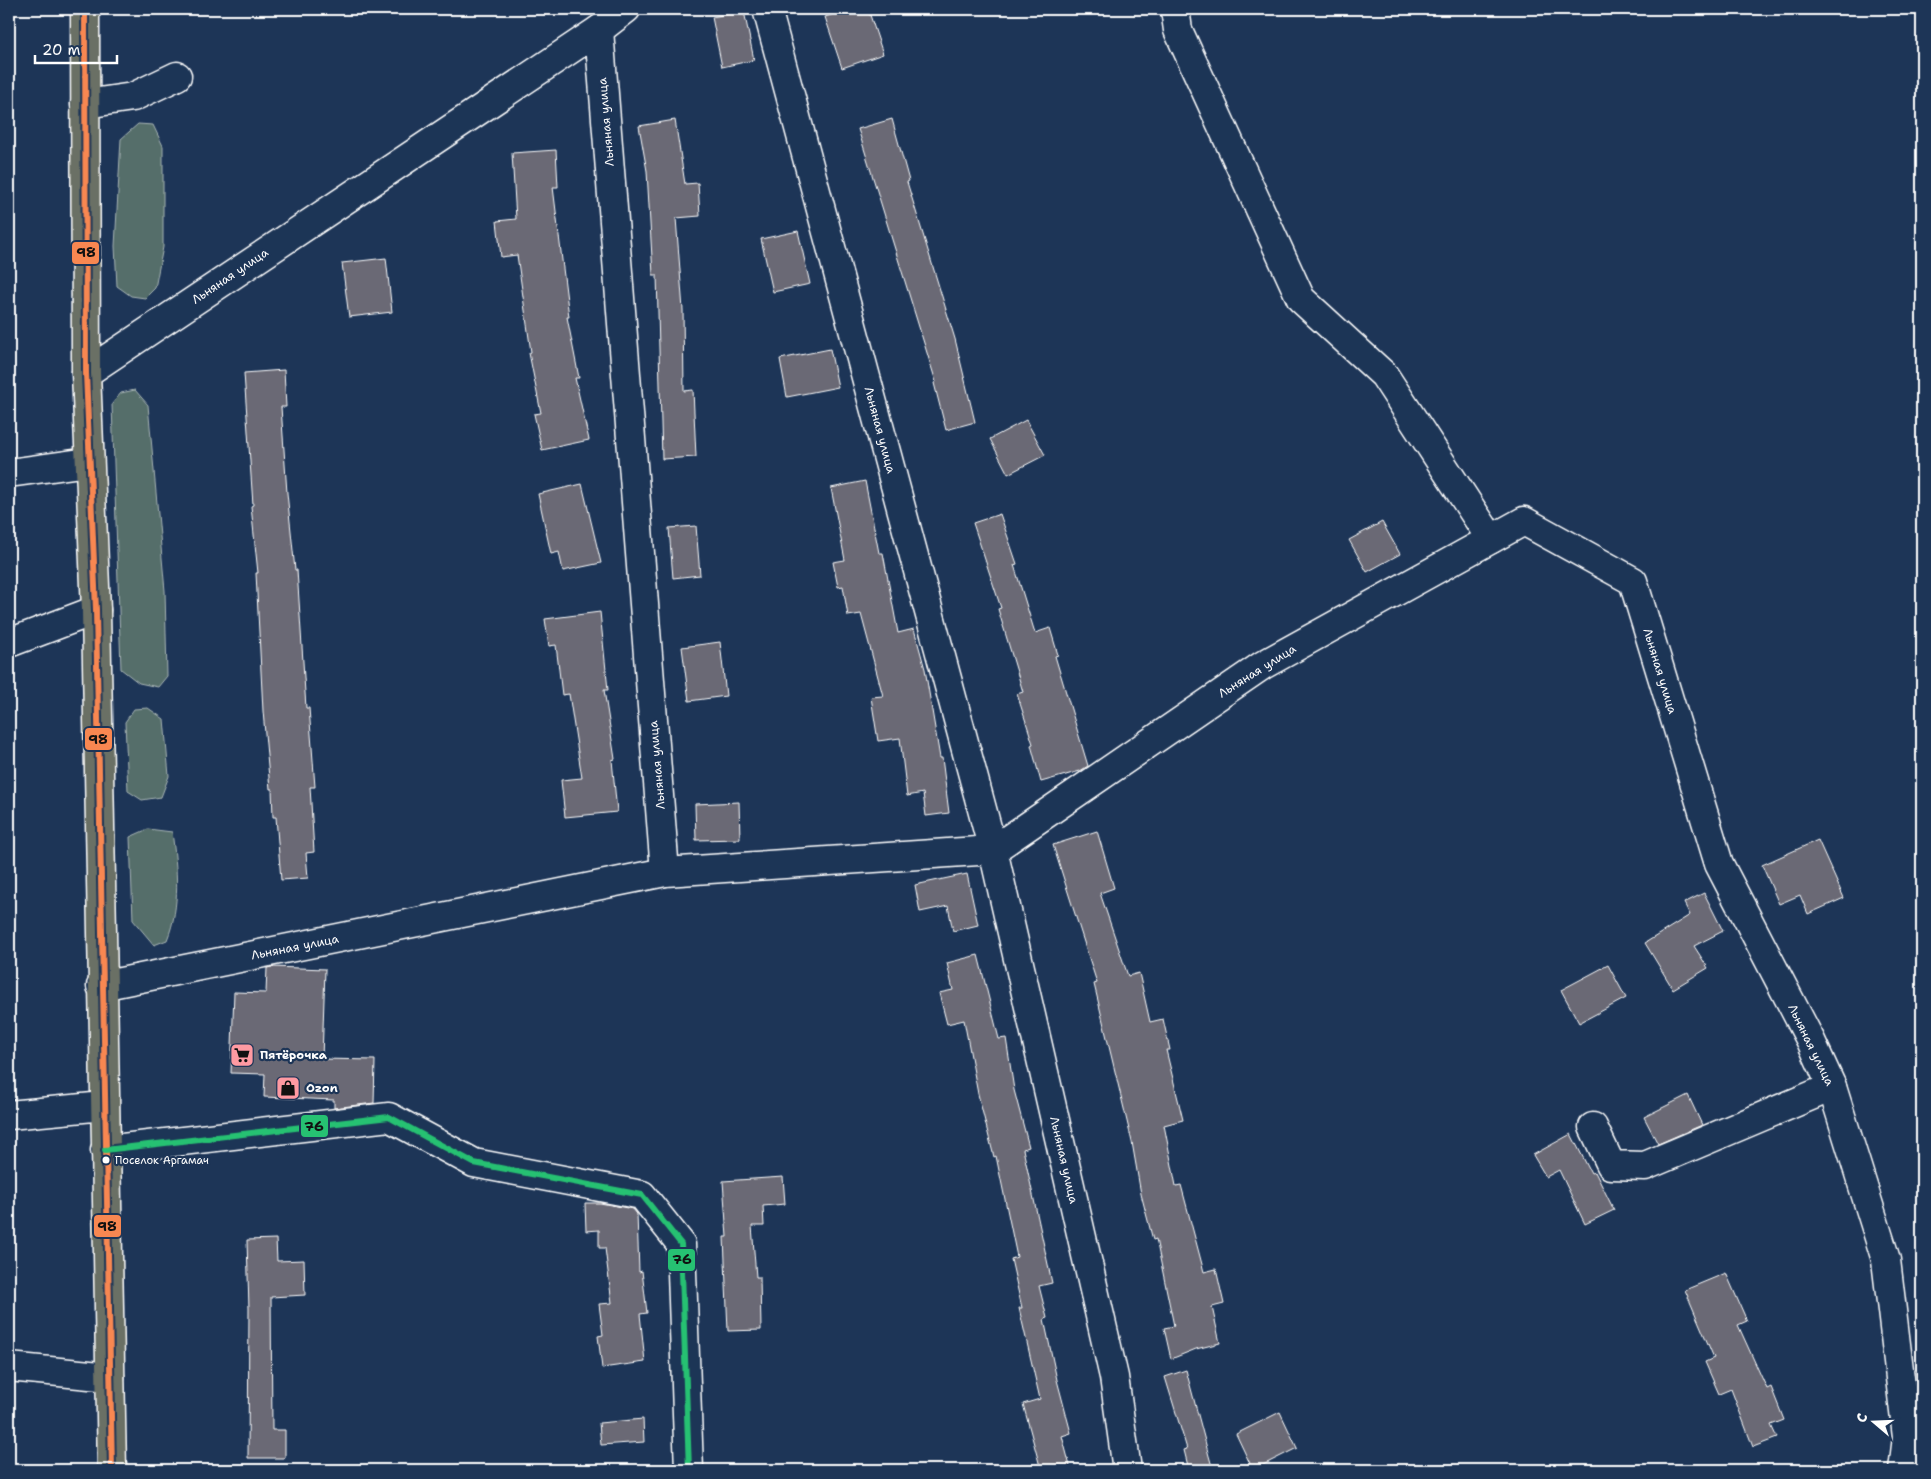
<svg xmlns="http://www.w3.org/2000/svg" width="1931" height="1479" font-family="'Shantell Sans',sans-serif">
<rect width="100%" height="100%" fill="#1d3557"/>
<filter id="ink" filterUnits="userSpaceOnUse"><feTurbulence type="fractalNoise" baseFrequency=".02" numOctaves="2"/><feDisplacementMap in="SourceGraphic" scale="10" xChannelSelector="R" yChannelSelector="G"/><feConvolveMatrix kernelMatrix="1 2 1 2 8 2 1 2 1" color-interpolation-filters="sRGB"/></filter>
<g filter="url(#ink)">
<g fill="#546e6b" stroke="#aab6b5">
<polygon points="138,124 153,125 163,146 163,247 155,288 145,298 131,296 117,286 115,246 121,139"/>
<polygon points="135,390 148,405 165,591 167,676 158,687 139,683 121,669 112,404 121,393"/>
<polygon points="148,708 164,719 169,776 161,797 142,800 128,791 125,722 134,709"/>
<path d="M148,829l24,3c5,37 9,73 -5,108l-13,5 -21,-25 -3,-83z"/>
</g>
<g fill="#6a6974" stroke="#fff">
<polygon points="849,9 868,9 883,54 842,68 825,17"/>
<polygon points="744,11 754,60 722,67 712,17"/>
<polygon points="892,119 909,181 907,182 955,339 975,422 946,430 934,383 936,382 858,129"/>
<polygon points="675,120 685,184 698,183 700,216 676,218 683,310 684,391 693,390 696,457 662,459 657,275 653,275 647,171 639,126"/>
<polygon points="556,150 558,187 553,187 569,317 567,317 579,378 575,378 589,440 542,450 534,414 541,413 529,353 531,352 517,255 501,257 497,221 516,219 512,153"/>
<polygon points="798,231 810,284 773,292 761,239"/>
<polygon points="386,258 392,312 349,317 342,263"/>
<polygon points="830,349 838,387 787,397 780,359"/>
<polygon points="284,370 286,407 281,407 287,493 295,570 297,570 306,708 309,708 315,787 310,787 314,852 306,853 308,878 281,880 276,817 273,817 272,789 270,789 263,711 256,573 258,573 251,506 253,505 244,373"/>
<polygon points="1026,420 1045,455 1008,474 990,439"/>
<polygon points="865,481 879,553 883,553 898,633 914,629 925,669 940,758 942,758 949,813 926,816 923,793 907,796 900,738 878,741 871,697 883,696 861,614 848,616 843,586 838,587 833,562 845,560 831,488"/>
<polygon points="582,484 601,563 563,571 559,552 551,554 538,494"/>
<polygon points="1000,514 1017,564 1014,565 1035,633 1050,628 1058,655 1055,656 1088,766 1080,771 1041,782 1031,745 1033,744 1017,694 1023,692 998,609 1001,608 973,523"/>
<polygon points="1382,522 1400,554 1367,572 1349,540"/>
<polygon points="696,526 700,575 673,578 669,528"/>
<polygon points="600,612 608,690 604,690 615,759 612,760 617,812 565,817 561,780 582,778 569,694 562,695 556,645 549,646 545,619"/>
<polygon points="720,642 726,696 689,701 682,647"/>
<polygon points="739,802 740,839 696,840 695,804"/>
<polygon points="1097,831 1114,888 1100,893 1128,976 1139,973 1150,1022 1163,1019 1170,1050 1166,1050 1183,1120 1164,1125 1176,1186 1181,1185 1204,1272 1216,1269 1224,1304 1212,1307 1220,1343 1196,1349 1171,1359 1164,1328 1174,1326 1156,1239 1153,1240 1141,1194 1132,1142 1094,984 1097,983 1053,845"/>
<polygon points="1818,840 1844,898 1808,914 1800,895 1779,904 1762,865"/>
<polygon points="967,874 978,925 953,931 948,906 920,912 915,885"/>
<polygon points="1704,893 1723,931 1694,946 1708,968 1673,989 1645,943 1690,915 1684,903"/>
<polygon points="978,955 999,1039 1006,1038 1014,1090 1029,1147 1023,1149 1052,1283 1039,1286 1047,1318 1044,1319 1057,1380 1071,1433 1062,1436 1071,1470 1041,1470 1023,1404 1040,1399 1019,1308 1022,1308 1011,1259 1017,1257 996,1156 994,1157 978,1094 964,1020 947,1024 939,993 953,990 947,963"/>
<polygon points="1608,965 1626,998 1579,1023 1561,990"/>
<polygon points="272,967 325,969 322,1059 375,1060 374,1103 334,1108 334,1100 264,1097 265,1074 231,1073 234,992 266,993 267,968"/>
<polygon points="1688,1095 1702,1125 1658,1144 1644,1117"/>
<polygon points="1571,1134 1591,1173 1595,1172 1614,1210 1585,1224 1559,1170 1546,1177 1533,1155"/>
<polygon points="783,1177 785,1204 763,1206 764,1226 752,1226 756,1277 760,1277 761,1330 728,1331 724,1237 727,1237 723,1181"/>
<polygon points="585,1203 600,1203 633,1209 637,1214 639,1272 642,1271 647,1313 640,1314 645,1362 602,1368 598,1336 603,1335 599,1304 612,1303 605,1248 599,1248 599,1230 586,1231"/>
<polygon points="276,1239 277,1261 304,1260 305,1295 271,1297 272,1430 285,1430 285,1458 248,1458 249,1309 247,1240"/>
<polygon points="1726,1273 1747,1321 1738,1325 1767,1389 1771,1387 1784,1420 1771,1425 1777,1438 1753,1447 1731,1389 1719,1394 1705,1362 1714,1358 1685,1290"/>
<polygon points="1186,1370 1209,1456 1213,1470 1189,1470 1184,1450 1187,1449 1165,1377"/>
<polygon points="1280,1412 1297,1448 1253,1470 1236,1434"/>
<polygon points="643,1419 644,1442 601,1445 599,1423"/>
</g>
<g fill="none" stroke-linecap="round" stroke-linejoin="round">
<g stroke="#fff" stroke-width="31">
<g id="minor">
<polyline points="767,9 993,850 1114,1377 1127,1470"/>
<polyline points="1175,9 1178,30 1301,299 1384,375 1491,539"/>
<polyline points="599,30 665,872"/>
<polyline points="85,104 133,97 177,76"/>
<polyline points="86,373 599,30 626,9"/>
<polyline points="9,473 88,462"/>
<polyline points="9,643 96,610"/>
<polyline points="101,986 665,872 993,850 1263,665 1524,521 1633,581 1719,864 1811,1041 1832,1087 1886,1260 1907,1437 1903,1470"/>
<polyline points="9,1115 104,1106"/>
<polyline points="1593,1127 1611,1165 1645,1166 1832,1087"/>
<polyline points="105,1150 389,1117 474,1163 642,1195 681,1244 689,1470"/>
<polyline points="9,1367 110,1377"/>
</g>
</g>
<g stroke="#fff" stroke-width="31">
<polyline id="major" points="85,9 86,373 96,610 112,1470"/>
</g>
<use href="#minor" stroke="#1d3557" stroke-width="28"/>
<use href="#major" stroke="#6b7065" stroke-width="28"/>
<g stroke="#1d3557" stroke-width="10">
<polyline id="bus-1" points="85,9 86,373 96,610 112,1470"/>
</g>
<g stroke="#1d3557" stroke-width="10">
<polyline id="bus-2" points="105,1150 389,1117 474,1163 642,1195 681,1244 689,1470"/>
</g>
<use href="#bus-1" stroke="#f88751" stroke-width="6"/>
<use href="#bus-2" stroke="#26c172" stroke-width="6"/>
</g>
</g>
<defs>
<g id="supermarket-square" transform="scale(1.25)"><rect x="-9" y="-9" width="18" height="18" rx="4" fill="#ff9aa2" stroke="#1d3557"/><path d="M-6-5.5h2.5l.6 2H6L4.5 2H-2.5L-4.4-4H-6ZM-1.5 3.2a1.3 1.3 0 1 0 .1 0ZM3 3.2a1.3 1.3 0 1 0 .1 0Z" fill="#111"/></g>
<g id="shop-square" transform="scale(1.25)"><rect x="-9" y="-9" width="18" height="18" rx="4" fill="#ff9aa2" stroke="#1d3557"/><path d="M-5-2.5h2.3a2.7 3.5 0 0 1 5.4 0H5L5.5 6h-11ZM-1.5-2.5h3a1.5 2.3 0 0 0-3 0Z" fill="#111"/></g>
</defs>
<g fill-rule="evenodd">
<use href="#supermarket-square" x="242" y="1055"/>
<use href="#shop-square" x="288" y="1088"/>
</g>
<circle fill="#fff" stroke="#1d3557" stroke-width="2" cx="106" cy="1160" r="4.5"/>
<g text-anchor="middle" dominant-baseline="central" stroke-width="4.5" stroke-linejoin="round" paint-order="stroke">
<g font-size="11" fill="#fff" stroke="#1d3557" text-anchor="start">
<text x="115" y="1160">Поселок Аргамач</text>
</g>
<g font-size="12" fill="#fff" stroke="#1d3557">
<text transform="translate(606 122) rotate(-95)">Льняная улица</text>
<text transform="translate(230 276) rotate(-34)">Льняная улица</text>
<text transform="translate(880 430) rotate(75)">Льняная улица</text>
<text transform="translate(1257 671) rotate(-32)">Льняная улица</text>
<text transform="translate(1660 671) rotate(73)">Льняная улица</text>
<text transform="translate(657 765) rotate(-95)">Льняная улица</text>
<text transform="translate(295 947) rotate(-11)">Льняная улица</text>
<text transform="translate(1811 1045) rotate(64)">Льняная улица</text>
<text transform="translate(1064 1160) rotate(77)">Льняная улица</text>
</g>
<g font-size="12" font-weight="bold" fill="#fff" stroke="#1d3557" text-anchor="start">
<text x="260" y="1055">Пятёрочка</text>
<text x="306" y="1088">Ozon</text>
</g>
</g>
<g stroke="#1d3557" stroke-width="2">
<rect x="71" y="241" width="29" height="24" rx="5" fill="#f88751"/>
<rect x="84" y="727" width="29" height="24" rx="5" fill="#f88751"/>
<rect x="300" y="1114" width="29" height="24" rx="5" fill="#26c172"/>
<rect x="93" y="1214" width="29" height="24" rx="5" fill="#f88751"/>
<rect x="667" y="1248" width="29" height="24" rx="5" fill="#26c172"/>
</g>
<g font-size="14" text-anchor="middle" font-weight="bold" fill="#111">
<text x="86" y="257">98</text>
<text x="98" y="744">98</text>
<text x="314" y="1131">76</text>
<text x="107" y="1231">98</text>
<text x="682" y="1264">76</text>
</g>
<rect width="1931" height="1479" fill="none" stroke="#1d3557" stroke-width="30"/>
<rect x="15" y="15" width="1901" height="1449" fill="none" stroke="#fff" stroke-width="2" filter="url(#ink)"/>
<g transform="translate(1874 1422) rotate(289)" stroke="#1d3557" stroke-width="4" paint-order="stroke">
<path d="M0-4L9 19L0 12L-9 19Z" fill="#ffffff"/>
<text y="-8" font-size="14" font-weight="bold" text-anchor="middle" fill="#ffffff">С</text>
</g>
<path d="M35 55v8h82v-8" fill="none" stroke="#ffffff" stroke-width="2.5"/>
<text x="42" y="55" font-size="15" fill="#ffffff" stroke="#1d3557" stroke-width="4" paint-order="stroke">20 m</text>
</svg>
